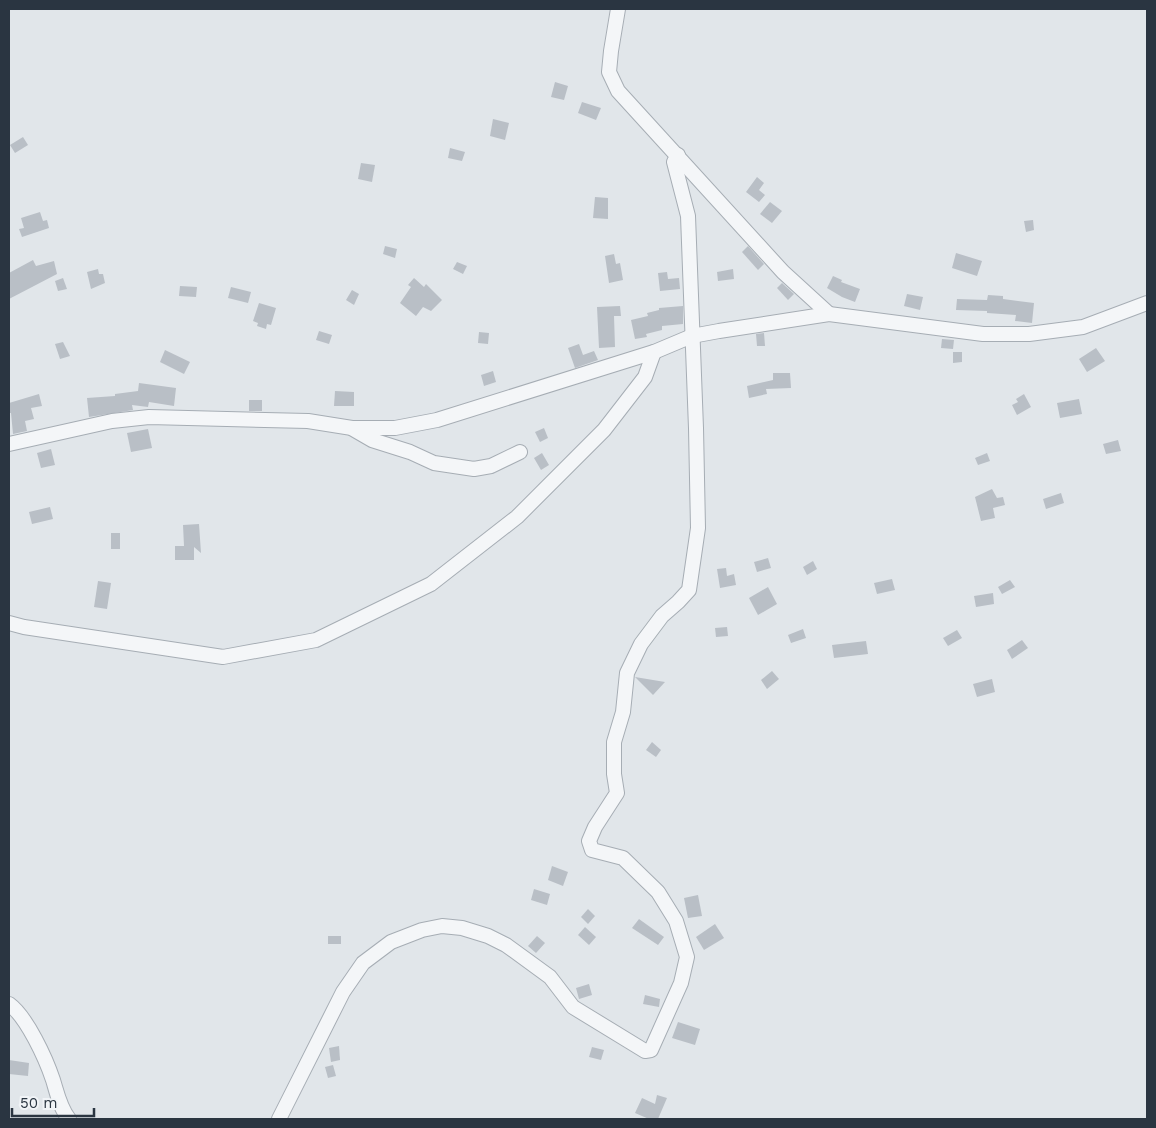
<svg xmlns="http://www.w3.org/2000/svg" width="1156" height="1128" font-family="'Work Sans',sans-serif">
<rect width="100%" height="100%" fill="#e1e6ea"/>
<g fill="#b9bfc6">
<polygon points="555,82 568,86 564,100 551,97"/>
<polygon points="582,102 601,108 596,120 578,113"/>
<polygon points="493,119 509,123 505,140 490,136"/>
<polygon points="23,137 28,145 15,153 10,145"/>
<polygon points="450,148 465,152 462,161 448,158"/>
<polygon points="361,163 375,165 372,182 358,179"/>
<polygon points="757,177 764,183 759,190 765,195 759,202 746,192"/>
<polygon points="595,197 608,198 608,219 593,218"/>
<polygon points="770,202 782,211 772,223 760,214"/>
<polygon points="40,212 43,221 47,220 49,228 22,237 19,229 24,228 21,218"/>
<polygon points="1033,220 1034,230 1026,232 1024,221"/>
<polygon points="385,246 397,249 395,258 383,254"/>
<polygon points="748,246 764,264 758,270 742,252"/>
<polygon points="956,253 982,261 977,276 952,268"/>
<polygon points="614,254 616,264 620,263 623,280 609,283 605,256"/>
<polygon points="33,260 36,266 54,261 57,274 9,299 9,273"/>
<polygon points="457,262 467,266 463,274 453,269"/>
<polygon points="98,269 99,274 103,274 105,283 91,289 87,272"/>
<polygon points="733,269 734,279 718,281 717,272"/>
<polygon points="667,272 668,279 679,278 680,289 660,291 658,273"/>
<polygon points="833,276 842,280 841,282 860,289 855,302 842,297 827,288"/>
<polygon points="63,278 67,289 58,291 55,281"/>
<polygon points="414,278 424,287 426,284 442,300 431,311 423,307 416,316 400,303 411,287 408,285"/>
<polygon points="782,283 794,294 788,300 777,288"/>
<polygon points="180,286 197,287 196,297 179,296"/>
<polygon points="231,287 251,292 248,303 228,298"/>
<polygon points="352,290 359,294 354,305 346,300"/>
<polygon points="907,294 923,297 920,310 904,306"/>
<polygon points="988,295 1003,296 1003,299 1034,303 1032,323 1015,321 1016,315 987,313 987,311 956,310 957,299 987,300"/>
<polygon points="259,303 276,308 271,325 267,324 266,329 257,326 258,323 253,321"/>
<polygon points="620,306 621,316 614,316 615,347 599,348 597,307"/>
<polygon points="683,306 683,324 662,326 662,330 646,334 647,337 635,339 631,320 648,316 647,313 659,310 659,308"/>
<polygon points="319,331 332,335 329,344 316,340"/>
<polygon points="479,332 489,333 488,344 478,343"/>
<polygon points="764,333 765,346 757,346 756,334"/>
<polygon points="942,339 954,340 953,349 941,348"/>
<polygon points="63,342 70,356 60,359 55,344"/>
<polygon points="579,344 583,355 594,351 598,360 575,368 568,348"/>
<polygon points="1096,348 1105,361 1087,372 1079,359"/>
<polygon points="165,350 190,362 184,374 160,362"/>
<polygon points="953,352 962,352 962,362 953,363"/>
<polygon points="493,371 496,382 484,386 481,375"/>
<polygon points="773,373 790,373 791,388 766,389 767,394 749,398 747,386 773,380"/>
<polygon points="139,383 176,388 174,406 149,402 148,407 132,405 133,410 89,417 87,398 115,396 115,394 138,391"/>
<polygon points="335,391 354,392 354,406 334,406"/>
<polygon points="39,394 42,406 31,408 34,419 25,421 27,431 13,434 11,413 9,413 9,403"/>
<polygon points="1024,394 1031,407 1017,415 1012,405 1018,402 1016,399"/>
<polygon points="1079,399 1082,414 1060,418 1057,403"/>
<rect x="249" y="400" width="13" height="11"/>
<polygon points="544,428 548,438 540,442 535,432"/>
<polygon points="148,429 152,448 131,452 127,433"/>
<polygon points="1118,440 1121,451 1106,454 1103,444"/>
<polygon points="51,449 55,465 41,468 37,453"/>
<polygon points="542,453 549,465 541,470 534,458"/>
<polygon points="987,453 990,461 978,465 975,458"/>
<polygon points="992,489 997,498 1003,497 1005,505 993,508 995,518 981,521 975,497"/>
<polygon points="1061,493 1064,503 1046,509 1043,499"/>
<polygon points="50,507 53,519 32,524 29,512"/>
<polygon points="199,524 201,553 194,547 194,560 175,560 175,546 184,546 183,525"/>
<rect x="111" y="533" width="9" height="16"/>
<polygon points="768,558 771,568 757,572 754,562"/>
<polygon points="813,561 817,569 807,575 803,567"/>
<polygon points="726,568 727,576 734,574 736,585 720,588 717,569"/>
<polygon points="892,579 895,590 877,594 874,583"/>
<polygon points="1010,580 1015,587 1002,594 998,587"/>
<polygon points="98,581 111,583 107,609 94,607"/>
<polygon points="768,587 777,604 758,615 749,598"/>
<polygon points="993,593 994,604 976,607 974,596"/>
<polygon points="727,627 728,636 716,637 715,628"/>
<polygon points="803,629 806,638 791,643 788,635"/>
<polygon points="957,630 962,638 948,646 943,638"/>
<polygon points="1022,640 1028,648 1012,659 1007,650"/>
<polygon points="866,641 868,654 834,658 832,645"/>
<polygon points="772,671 779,679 767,689 761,680"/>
<polygon points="635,677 665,682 653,695"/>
<polygon points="992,679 995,692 977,697 973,684"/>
<polygon points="652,742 661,750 656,757 646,750"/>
<polygon points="552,866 568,872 563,886 548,880"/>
<polygon points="534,889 550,894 547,905 531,900"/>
<polygon points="698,895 702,916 688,918 684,898"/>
<polygon points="588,909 595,916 588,924 581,917"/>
<polygon points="639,919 664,937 658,945 632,928"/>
<polygon points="715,924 724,938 704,950 696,937"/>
<polygon points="585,927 596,937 589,945 578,935"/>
<rect x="328" y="936" width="13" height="8"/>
<polygon points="537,936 545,943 536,953 528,946"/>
<polygon points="589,984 592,995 579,999 576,988"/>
<polygon points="645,995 660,999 659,1007 643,1004"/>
<polygon points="678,1022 700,1029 695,1045 672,1038"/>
<polygon points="339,1046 340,1060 331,1062 329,1048"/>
<polygon points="592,1047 604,1050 601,1060 589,1057"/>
<polygon points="9,1060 29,1063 28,1076 9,1074"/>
<polygon points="333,1065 336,1076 328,1078 325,1067"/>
<polygon points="657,1095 667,1098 658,1119 649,1119 635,1113 642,1098 655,1104"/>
</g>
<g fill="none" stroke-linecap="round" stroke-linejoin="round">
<g stroke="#a6adb4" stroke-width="16">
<g id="minor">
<polyline points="618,9 611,51 609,72 618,91 783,272 829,314"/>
<polyline points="353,429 372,440 410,452 434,463 474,469 491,466 520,452"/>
<polyline points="9,444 112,421 149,417 308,421 352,428 395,428 437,420 654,352 692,336 719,331 829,314 983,334 1029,334 1083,327 1147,303"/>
<polyline points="9,623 24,627 223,657 316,640 431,584 517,517 604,430 645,377 654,352"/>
<path d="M9,1004c18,13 37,55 44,76 4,13 7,28 16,39"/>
<polyline points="279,1119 343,992 363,963 391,942 422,930 442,926 462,928 488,936 506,945 550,977 573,1007 645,1051 651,1050 681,983 687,957 676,921 658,892 623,858 592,850 589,841 595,827 617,793 614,774 614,742 623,712 627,673 641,644 662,616 678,602 689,590 698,528 696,428 688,216 674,162 678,155"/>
</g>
</g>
<use href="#minor" stroke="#f4f6f8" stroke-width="14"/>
</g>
<rect width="1156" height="1128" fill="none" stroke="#2a3541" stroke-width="20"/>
<path d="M12 1108v8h82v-8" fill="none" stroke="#2a3541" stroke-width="2.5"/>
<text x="20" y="1108" font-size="15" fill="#2a3541" stroke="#f1f4f7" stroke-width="4" paint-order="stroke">50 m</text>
</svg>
